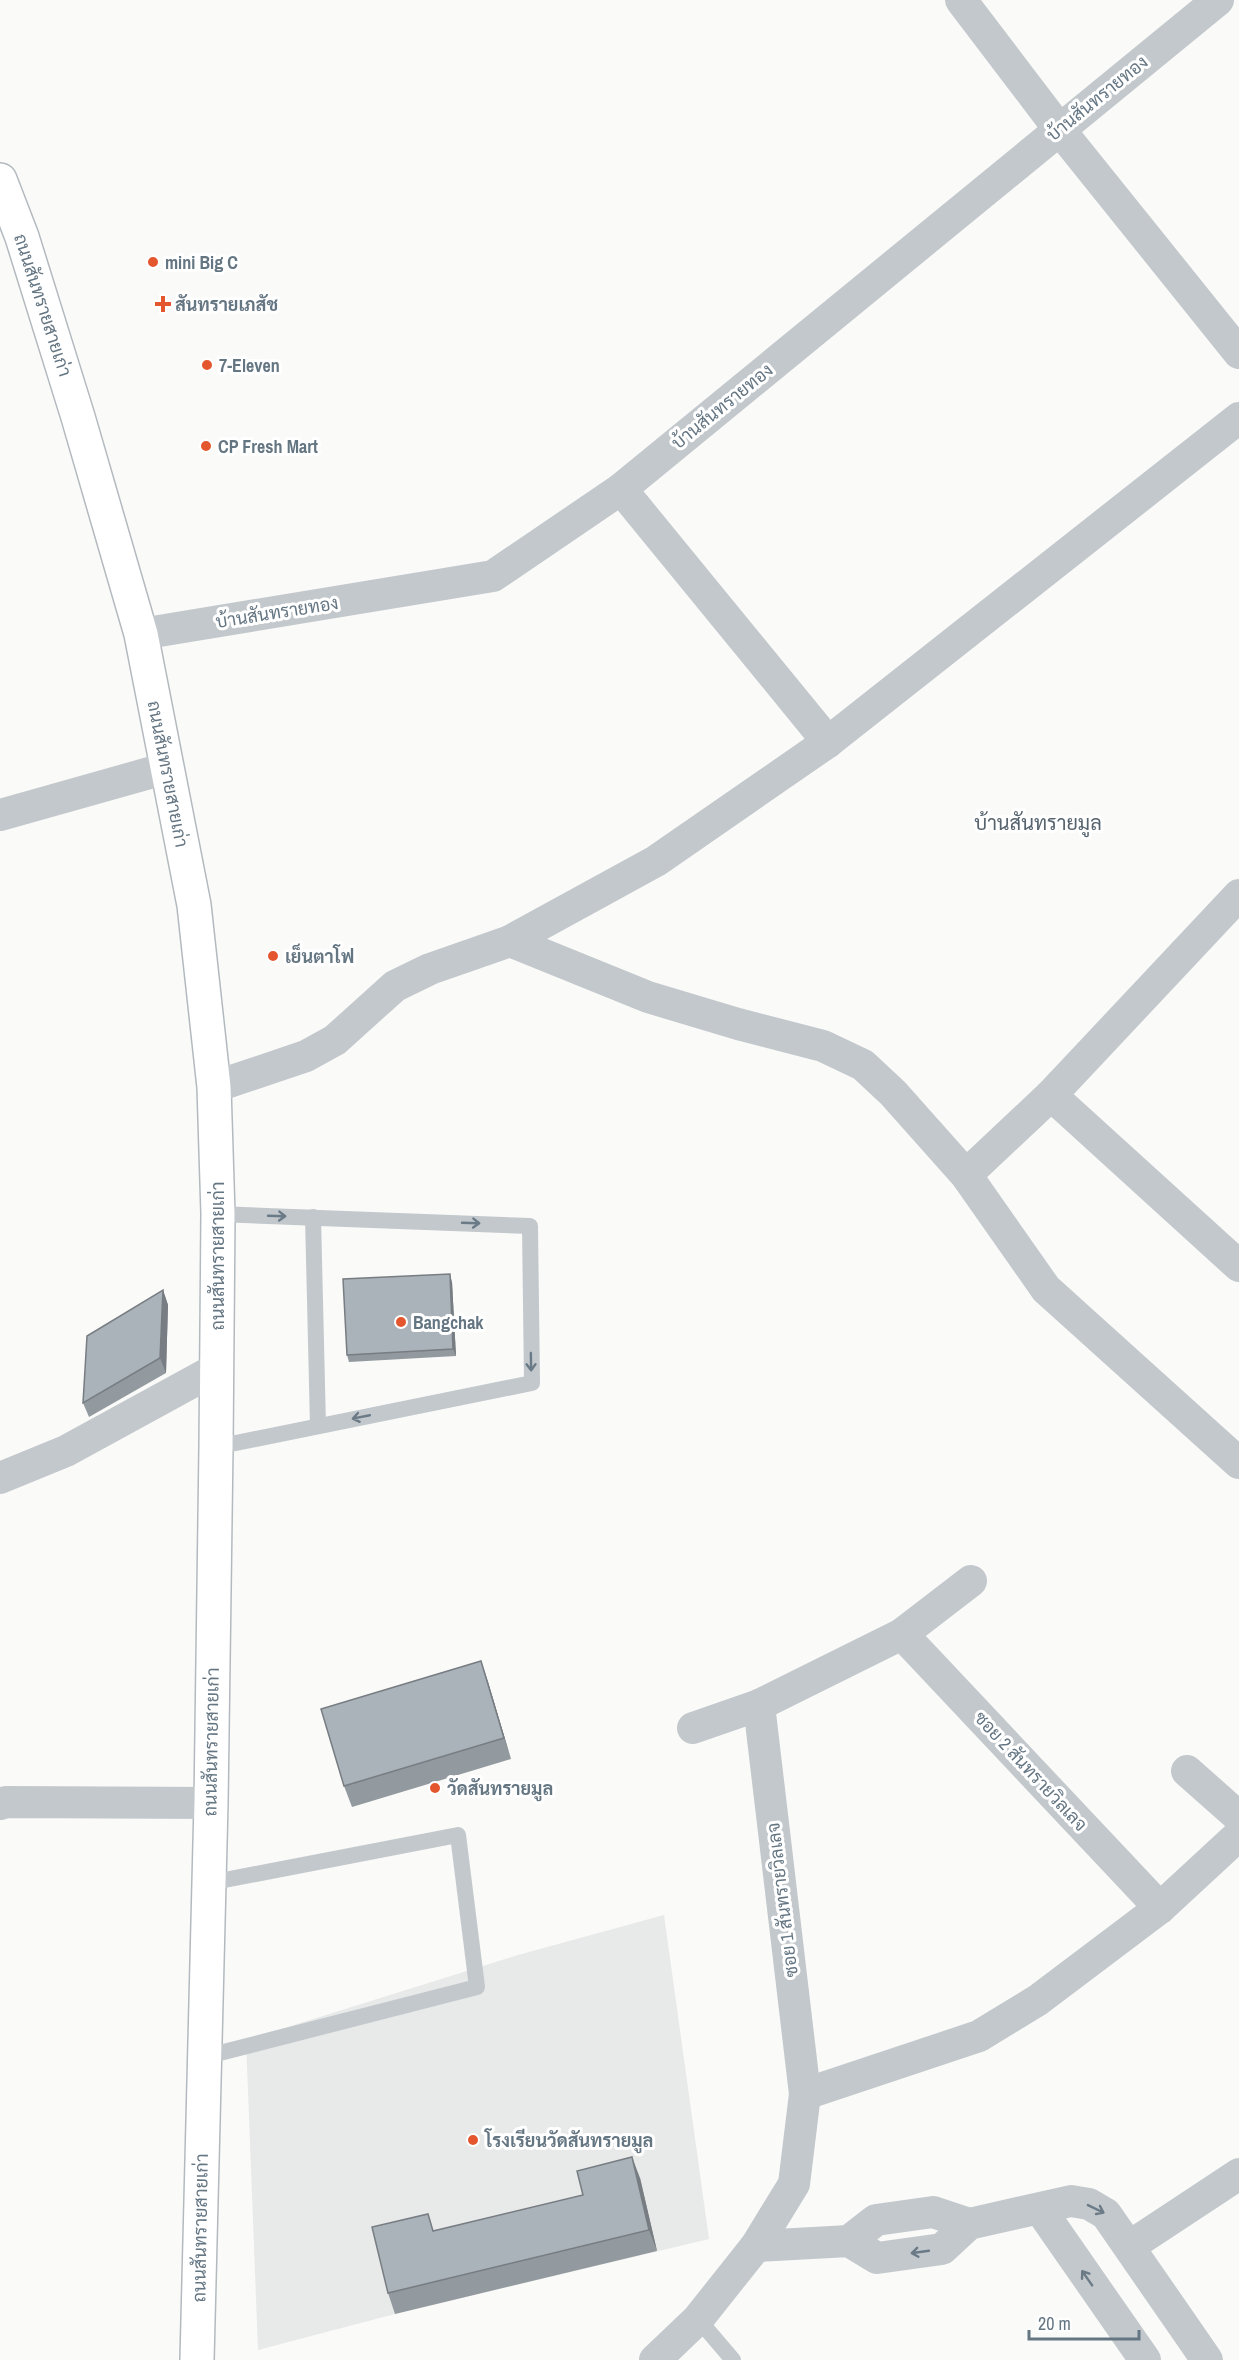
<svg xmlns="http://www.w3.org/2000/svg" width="1239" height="2360" font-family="'Archivo Narrow',Sarabun,sans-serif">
<rect width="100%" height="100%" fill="#fafaf8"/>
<polygon fill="#e8e9e9" points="664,1915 709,2239 395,2314 258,2350 246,2040 518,1955"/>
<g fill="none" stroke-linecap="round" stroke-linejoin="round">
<g stroke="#b3babf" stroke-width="36">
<polyline id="secondary" points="0,180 22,237 78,417 141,634 194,905 214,1087 218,1214 216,1447 211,1803 197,2360"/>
</g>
<g stroke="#c3c8cc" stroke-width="16">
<polyline points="313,1217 318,1426"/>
<polyline points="216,1447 532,1383 530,1226 218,1214"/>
<polyline points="204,2057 477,1987 458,1835 209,1883"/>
<polyline points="698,2319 733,2360"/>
</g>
<g stroke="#c3c8cc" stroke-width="32">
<polyline points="961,0 1059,129 1239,353"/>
<polyline points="621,489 828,742"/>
<polyline points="141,634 493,576 621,489 1218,0"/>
<polyline points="0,815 167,768"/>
<polyline points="510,941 648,997 738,1024 823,1046 863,1065 893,1093 966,1175 1046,1289 1239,1463"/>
<polyline points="214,1087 306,1056 335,1040 395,986 430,969 510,941 656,861 828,742 1239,418"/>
<polyline points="1051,1095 1239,1266"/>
<polyline points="966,1175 1051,1095 1239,895"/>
<polyline points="0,1478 66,1451 216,1369"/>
<polyline points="902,1634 1160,1908"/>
<polyline points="693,1728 759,1705 902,1634 971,1581"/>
<polyline points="1187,1771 1239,1817"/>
<polyline points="0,1804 6,1802 211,1803"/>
<polyline points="805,2094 979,2036 1038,2000 1160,1908 1239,1835"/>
<polyline points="1040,2209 1145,2360"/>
<polyline points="849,2241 876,2220 933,2212 969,2224"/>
<polyline points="756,2246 849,2241 877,2258 942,2249 969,2224 1071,2201 1089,2204 1106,2214 1207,2360"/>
<polyline points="1130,2246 1239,2174"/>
<polyline points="655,2360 698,2319 756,2246 794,2184 805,2094 759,1705"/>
</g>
<use href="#secondary" stroke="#fff" stroke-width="33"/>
</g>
<g fill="#929a9f">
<polygon points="452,1282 456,1356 349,1362 347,1355"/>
<polygon points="163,1290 168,1305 166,1373 89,1417 83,1403"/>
<polygon points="481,1661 488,1682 511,1759 352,1807 344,1786"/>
<polygon points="640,2178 657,2251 395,2314 388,2293 583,2195"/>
</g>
<g fill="#777d82">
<polygon points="450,1274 452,1282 456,1356 453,1349"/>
<polygon points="163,1290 168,1305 166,1373 160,1358"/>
<polygon points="481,1661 488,1682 511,1759 504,1738"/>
<polygon points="632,2157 640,2178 657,2251 649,2230"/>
</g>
<g fill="#aab3b9" stroke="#777d82" stroke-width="1.5">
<polygon points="450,1274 453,1349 347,1355 343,1279"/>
<polygon points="163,1290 160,1358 83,1403 87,1336"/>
<polygon points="481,1661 504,1738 344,1786 321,1709"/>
<polygon points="632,2157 649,2230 388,2293 372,2227 428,2214 433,2231 583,2195 577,2171"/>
</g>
<defs><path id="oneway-shaft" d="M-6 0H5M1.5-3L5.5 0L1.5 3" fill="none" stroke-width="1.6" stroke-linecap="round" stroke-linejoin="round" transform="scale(1.5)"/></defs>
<g stroke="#6a7a87">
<use href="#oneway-shaft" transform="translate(277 1216) rotate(2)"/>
<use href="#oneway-shaft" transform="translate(471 1223) rotate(2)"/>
<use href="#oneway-shaft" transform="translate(531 1362) rotate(89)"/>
<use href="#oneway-shaft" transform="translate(361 1417) rotate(169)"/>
<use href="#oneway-shaft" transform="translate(1096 2209) rotate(26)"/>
<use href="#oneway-shaft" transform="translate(920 2252) rotate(172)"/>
<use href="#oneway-shaft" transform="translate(1087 2278) rotate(-125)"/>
</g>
<g fill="#e4572e" stroke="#fff" stroke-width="2">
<circle cx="153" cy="262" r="6"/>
<path d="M160 295h6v6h6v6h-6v6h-6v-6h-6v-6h6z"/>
<circle cx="207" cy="365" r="6"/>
<circle cx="206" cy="446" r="6"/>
<circle cx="273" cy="956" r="6"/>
<circle cx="401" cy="1322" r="6"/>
<circle cx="435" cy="1788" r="6"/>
<circle cx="473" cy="2140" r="6"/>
</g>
<g text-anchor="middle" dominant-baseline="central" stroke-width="6" stroke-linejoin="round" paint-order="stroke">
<g font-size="18" fill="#657683" stroke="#fff">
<text transform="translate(1097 98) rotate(-39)">บ้านสันทรายทอง</text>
<text transform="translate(43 305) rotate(72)">ถนนสันทรายสายเก่า</text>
<text transform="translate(722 406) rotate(-39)">บ้านสันทรายทอง</text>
<text transform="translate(277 612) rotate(-9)">บ้านสันทรายทอง</text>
<text transform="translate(168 774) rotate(79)">ถนนสันทรายสายเก่า</text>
<text transform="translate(217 1256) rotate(-90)">ถนนสันทรายสายเก่า</text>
<text transform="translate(211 1742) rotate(-89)">ถนนสันทรายสายเก่า</text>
<text transform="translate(1031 1771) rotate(47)">ซอย 2 สันทรายวิลเลจ</text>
<text transform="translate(782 1900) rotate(-97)">ซอย 1 สันทรายวิลเลจ</text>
<text transform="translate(200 2228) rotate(-89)">ถนนสันทรายสายเก่า</text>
</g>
<g font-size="18" font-weight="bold" fill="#657683" stroke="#fff" text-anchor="start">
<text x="165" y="262">mini Big C</text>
<text x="175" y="304">สันทรายเภสัช</text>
<text x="219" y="365">7-Eleven</text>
<text x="218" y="446">CP Fresh Mart</text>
<text x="285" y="956">เย็นตาโฟ</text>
<text x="413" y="1322">Bangchak</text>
<text x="447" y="1788">วัดสันทรายมูล</text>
<text x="485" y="2140">โรงเรียนวัดสันทรายมูล</text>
</g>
<g font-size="20" fill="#57646e" stroke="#fff">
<text x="1038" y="822">บ้านสันทรายมูล</text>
</g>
</g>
<path d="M1029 2330v9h110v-9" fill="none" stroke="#657683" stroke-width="3"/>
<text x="1038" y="2330" font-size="18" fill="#657683" stroke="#ffffff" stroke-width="4.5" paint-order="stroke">20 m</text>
</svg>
